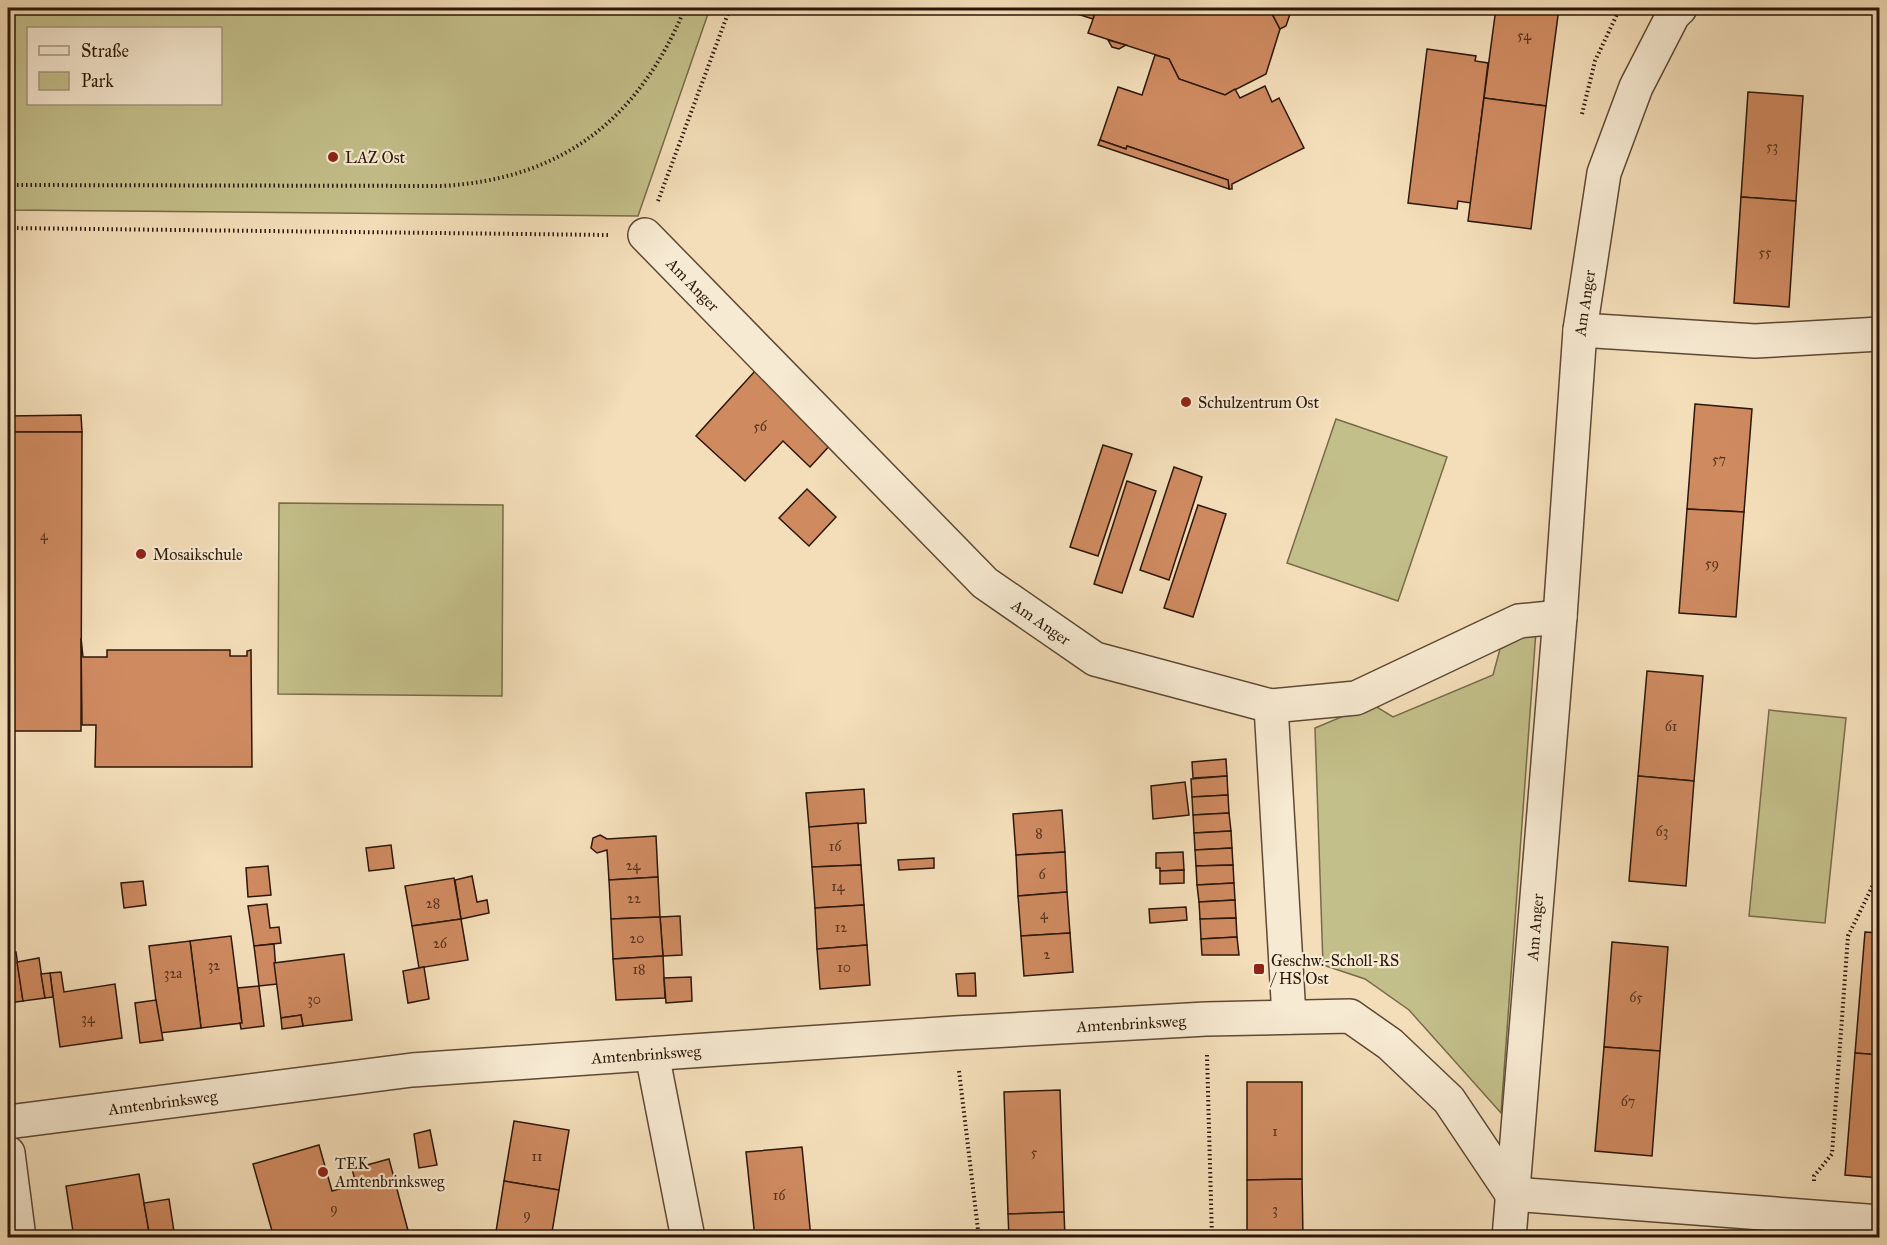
<svg xmlns="http://www.w3.org/2000/svg" width="1887" height="1245" font-family="'IM FELL Great Primer',serif">
<rect width="100%" height="100%" fill="#f3deb9"/>
<filter id="stains"><feTurbulence type="fractalNoise" baseFrequency=".00333" numOctaves="4"/><feColorMatrix values="0 0 0 0 .2 0 0 0 0 .09 0 0 0 0 .02 0 0 0 .5 -.17"/></filter>
<radialGradient id="worn" r=".72"><stop offset=".6" stop-color="#630" stop-opacity="0"/><stop offset="1" stop-color="#630" stop-opacity=".3"/></radialGradient>
<g fill="#c3bf8a" stroke="#786b49" stroke-width="1.5" fill-rule="evenodd">
<path d="M8,8h702l-72,208 -630,-6zM28,28h192v76h-192z"/>
<polygon points="1336,419 1447,457 1398,601 1287,563"/>
<polygon points="279,503 503,505 502,696 278,694"/>
<polygon points="1536,631 1501,1113 1409,1010 1365,979 1323,965 1315,728 1372,704 1393,717 1493,675 1500,649"/>
<polygon points="1769,710 1846,718 1825,923 1749,916"/>
</g>
<g fill="#cf8a60" stroke="#2c1708" stroke-width="1.5">
<polygon points="1066,8 1097,8 1093,19 1065,10"/>
<polygon points="1097,8 1269,8 1280,29 1266,74 1225,95 1179,79 1169,59 1088,33"/>
<polygon points="1269,8 1292,8 1286,26 1280,29"/>
<polygon points="1496,8 1559,8 1546,106 1484,98"/>
<polygon points="1108,40 1126,45 1119,49 1112,47"/>
<polygon points="1427,49 1476,56 1475,61 1488,63 1471,203 1458,201 1457,209 1408,203"/>
<polygon points="1155,55 1169,59 1179,79 1225,95 1235,89 1240,98 1265,86 1272,102 1279,98 1304,148 1232,184 1232,189 1229,189 1228,180 1127,146 1126,149 1100,140 1118,87 1142,95"/>
<polygon points="1748,92 1803,96 1796,201 1741,197"/>
<polygon points="1484,98 1546,106 1531,229 1468,221"/>
<polygon points="1100,140 1126,149 1127,146 1228,180 1229,189 1098,145"/>
<polygon points="1741,197 1796,201 1789,307 1734,303"/>
<polygon points="755,371 833,442 810,467 783,441 745,481 696,436"/>
<polygon points="1695,404 1752,409 1744,512 1687,509"/>
<polygon points="81,415 82,432 8,432 8,416"/>
<polygon points="8,432 82,432 81,731 8,731"/>
<polygon points="1103,445 1132,454 1098,556 1070,547"/>
<polygon points="1174,467 1202,477 1169,580 1140,570"/>
<polygon points="1127,481 1156,491 1122,593 1094,584"/>
<polygon points="807,489 836,517 809,546 779,518"/>
<polygon points="1198,505 1226,514 1193,617 1164,608"/>
<polygon points="1687,509 1744,512 1736,617 1679,613"/>
<polygon points="81,638 83,657 107,657 107,650 230,650 230,656 247,656 247,651 251,650 252,767 95,767 96,725 82,725"/>
<polygon points="1647,671 1703,676 1694,781 1638,776"/>
<polygon points="1226,759 1227,776 1193,778 1192,762"/>
<polygon points="1227,776 1228,795 1192,797 1191,779"/>
<polygon points="1638,776 1694,781 1686,886 1629,881"/>
<polygon points="1185,782 1189,815 1153,819 1151,786"/>
<polygon points="864,789 866,823 809,827 806,793"/>
<polygon points="1228,795 1229,813 1193,815 1192,797"/>
<polygon points="1062,810 1065,852 1016,855 1013,814"/>
<polygon points="1229,813 1231,831 1194,833 1193,815"/>
<polygon points="858,823 861,865 812,867 809,827"/>
<polygon points="1231,831 1232,848 1195,850 1194,833"/>
<polygon points="600,835 607,839 656,836 658,877 609,880 607,850 597,853 591,848 593,838"/>
<polygon points="391,845 394,868 369,871 366,848"/>
<polygon points="1232,848 1233,865 1196,866 1195,850"/>
<polygon points="1065,852 1067,892 1018,896 1016,855"/>
<polygon points="1183,852 1184,870 1160,871 1160,868 1156,868 1156,853"/>
<polygon points="934,858 934,868 899,870 898,860"/>
<polygon points="861,865 864,905 815,908 812,867"/>
<polygon points="1233,865 1234,883 1197,885 1196,866"/>
<polygon points="268,866 271,895 248,897 246,868"/>
<polygon points="1184,870 1184,883 1160,884 1160,871"/>
<polygon points="472,876 477,902 487,900 489,913 461,919 455,880"/>
<polygon points="658,877 660,917 611,919 609,880"/>
<polygon points="454,878 461,919 412,926 405,886"/>
<polygon points="143,881 146,905 124,908 121,883"/>
<polygon points="1234,883 1235,900 1199,902 1197,885"/>
<polygon points="1067,892 1070,933 1021,936 1018,896"/>
<polygon points="1235,900 1236,918 1200,919 1199,902"/>
<polygon points="267,904 270,928 279,927 281,943 254,946 248,906"/>
<polygon points="864,905 867,945 817,949 815,908"/>
<polygon points="1186,907 1187,920 1150,923 1149,909"/>
<polygon points="680,916 682,955 663,956 660,917"/>
<polygon points="660,917 663,956 613,959 611,919"/>
<polygon points="1236,918 1237,937 1201,939 1200,919"/>
<polygon points="461,919 468,960 419,968 412,926"/>
<polygon points="1865,932 1880,933 1880,1055 1855,1053"/>
<polygon points="1070,933 1073,972 1024,976 1021,936"/>
<polygon points="231,936 242,1023 201,1028 190,941"/>
<polygon points="1237,937 1239,955 1202,955 1201,939"/>
<polygon points="190,941 201,1028 160,1033 149,946"/>
<polygon points="1612,942 1668,947 1660,1051 1604,1047"/>
<polygon points="274,944 277,984 259,986 254,946"/>
<polygon points="867,945 870,985 820,989 817,949"/>
<polygon points="16,952 23,1001 8,1003 8,953"/>
<polygon points="344,954 352,1020 303,1026 301,1015 281,1018 274,963"/>
<polygon points="663,956 665,998 616,1000 613,959"/>
<polygon points="39,958 45,998 23,1001 17,962"/>
<polygon points="424,967 429,999 408,1003 403,971"/>
<polygon points="61,972 64,992 115,984 122,1038 60,1047 50,973"/>
<polygon points="50,973 53,997 45,998 41,974"/>
<polygon points="975,973 976,996 958,996 956,974"/>
<polygon points="691,977 692,1001 666,1003 664,978"/>
<polygon points="259,986 264,1026 241,1029 240,1023 242,1023 238,988"/>
<polygon points="156,1000 163,1040 140,1043 135,1003"/>
<polygon points="301,1015 303,1026 282,1029 281,1018"/>
<polygon points="1604,1047 1660,1051 1652,1156 1595,1151"/>
<polygon points="1855,1053 1880,1055 1880,1178 1845,1175"/>
<polygon points="1247,1082 1302,1082 1302,1179 1247,1180"/>
<polygon points="1060,1090 1064,1212 1008,1214 1004,1092"/>
<polygon points="514,1121 569,1130 559,1190 504,1181"/>
<polygon points="430,1130 437,1165 419,1168 414,1134"/>
<polygon points="319,1145 332,1191 356,1184 352,1169 389,1159 410,1238 274,1238 253,1164"/>
<polygon points="802,1147 811,1238 755,1238 746,1152"/>
<polygon points="139,1174 149,1232 115,1238 74,1238 66,1186"/>
<polygon points="1302,1179 1303,1238 1247,1238 1247,1180"/>
<polygon points="504,1181 559,1190 551,1238 495,1238"/>
<polygon points="169,1199 175,1238 141,1238 140,1233 149,1232 144,1203"/>
<polygon points="1064,1212 1065,1238 1009,1238 1008,1214"/>
</g>
<g fill="none" stroke-linecap="round" stroke-linejoin="round">
<g stroke="#5e4934" stroke-width="36">
<g id="minor">
<path id="s1" d="M645,235l340,348 110,76 176,47 85,-8 163,-77 41,-4"/>
<polyline points="1580,330 1755,341 1880,334"/>
<polyline points="1271,706 1289,1017"/>
<polyline points="652,1054 688,1238"/>
<path id="s2" d="M8,1122l404,-52 543,-37 251,-14 144,-3 40,28 59,56 63,94"/>
<polyline points="8,1153 19,1238"/>
<polyline points="1512,1194 1880,1222"/>
<path id="s3" d="M1509,1238l51,-621 20,-287 24,-157 32,-86 37,-72 7,-7"/>
</g>
</g>
<g stroke="#2c1708" stroke-width="4" stroke-dasharray="1.5 3" stroke-linecap="butt">
<polyline points="1582,114 1595,61 1620,8"/>
<path d="M8,185l434,1c121,-7 197,-67 243,-178"/>
<polyline points="658,201 730,8"/>
<polyline points="8,228 608,235"/>
<polyline points="1207,1055 1212,1238"/>
<polyline points="959,1071 979,1238"/>
<polyline points="1814,1181 1814,1176 1832,1154 1848,936 1877,877 1880,839"/>
</g>
<use href="#minor" stroke="#f7ead2" stroke-width="33"/>
</g>
<g fill="#8f2418" stroke="#f7ead2" stroke-width="2">
<circle cx="333" cy="157" r="6"/>
<circle cx="1186" cy="402" r="6"/>
<circle cx="141" cy="554" r="6"/>
<rect x="1253" y="963" width="12" height="12" rx="3"/>
<circle cx="323" cy="1172" r="6"/>
</g>
<g text-anchor="middle" dominant-baseline="central" stroke-width="4.5" stroke-linejoin="round" paint-order="stroke">
<g font-size="14" fill="#55341e">
<text x="1524" y="35">54</text>
<text x="1772" y="146">53</text>
<text x="1765" y="252">55</text>
<text x="760" y="426">56</text>
<text x="1719" y="459">57</text>
<text x="44" y="535">4</text>
<text x="1712" y="563">59</text>
<text x="1671" y="726">61</text>
<text x="1662" y="831">63</text>
<text x="1039" y="833">8</text>
<text x="835" y="846">16</text>
<text x="633" y="865">24</text>
<text x="1042" y="874">6</text>
<text x="838" y="886">14</text>
<text x="634" y="898">22</text>
<text x="433" y="903">28</text>
<text x="1044" y="914">4</text>
<text x="841" y="927">12</text>
<text x="637" y="938">20</text>
<text x="440" y="943">26</text>
<text x="1047" y="954">2</text>
<text x="214" y="965">32</text>
<text x="844" y="967">10</text>
<text x="639" y="969">18</text>
<text x="173" y="973">32a</text>
<text x="1636" y="997">65</text>
<text x="314" y="999">30</text>
<text x="88" y="1018">34</text>
<text x="1628" y="1101">67</text>
<text x="1275" y="1131">1</text>
<text x="1034" y="1152">5</text>
<text x="537" y="1156">11</text>
<text x="779" y="1195">16</text>
<text x="334" y="1208">9</text>
<text x="1275" y="1209">3</text>
<text x="527" y="1214">9</text>
</g>
<g font-size="16" fill="#2c1708" stroke="#f7ead2" text-anchor="start">
<text x="345" y="157">LAZ Ost</text>
<text x="1198" y="402">Schulzentrum Ost</text>
<text x="153" y="554">Mosaikschule</text>
<text x="1271" y="960">Geschw.-Scholl-RS<tspan x="1271" dy="18">/ HS Ost</tspan></text>
<text x="335" y="1163">TEK<tspan x="335" dy="18">Amtenbrinksweg</tspan></text>
</g>
<g font-size="16" fill="#2c1708" stroke="#f7ead2">
<text stroke="none"><textPath href="#s1" startOffset="69">Am Anger</textPath></text>
<text stroke="none"><textPath href="#s3" startOffset="938">Am Anger</textPath></text>
<text stroke="none"><textPath href="#s1" startOffset="555">Am Anger</textPath></text>
<text stroke="none"><textPath href="#s3" startOffset="312">Am Anger</textPath></text>
<text stroke="none"><textPath href="#s2" startOffset="1128">Amtenbrinksweg</textPath></text>
<text stroke="none"><textPath href="#s2" startOffset="642">Amtenbrinksweg</textPath></text>
<text stroke="none"><textPath href="#s2" startOffset="156">Amtenbrinksweg</textPath></text>
</g>
</g>
<rect width="1887" height="1245" fill="none" stroke="#f3deb9" stroke-width="30"/>
<rect x="9" y="9" width="1869" height="1227" fill="none" stroke="#2c1708" stroke-width="3"/>
<rect x="15" y="15" width="1857" height="1215" fill="none" stroke="#2c1708" stroke-width="1.5"/>
<rect x="27" y="27" width="195" height="78" fill="#f7ead2" stroke="#a69681" stroke-width="1.5"/>
<rect x="39" y="46" width="30" height="9" fill="#f7ead2" stroke="#a69681" stroke-width="1.5"/>
<text x="81" y="57" font-size="18" fill="#2c1708">Straße</text>
<rect x="39" y="72" width="30" height="18" fill="#c3bf8a" stroke="#a69681" stroke-width="1.5"/>
<text x="81" y="87" font-size="18" fill="#2c1708">Park</text>
<rect width="100%" height="100%" filter="url(#stains)"/>
<rect width="100%" height="100%" fill="url(#worn)"/>
</svg>
